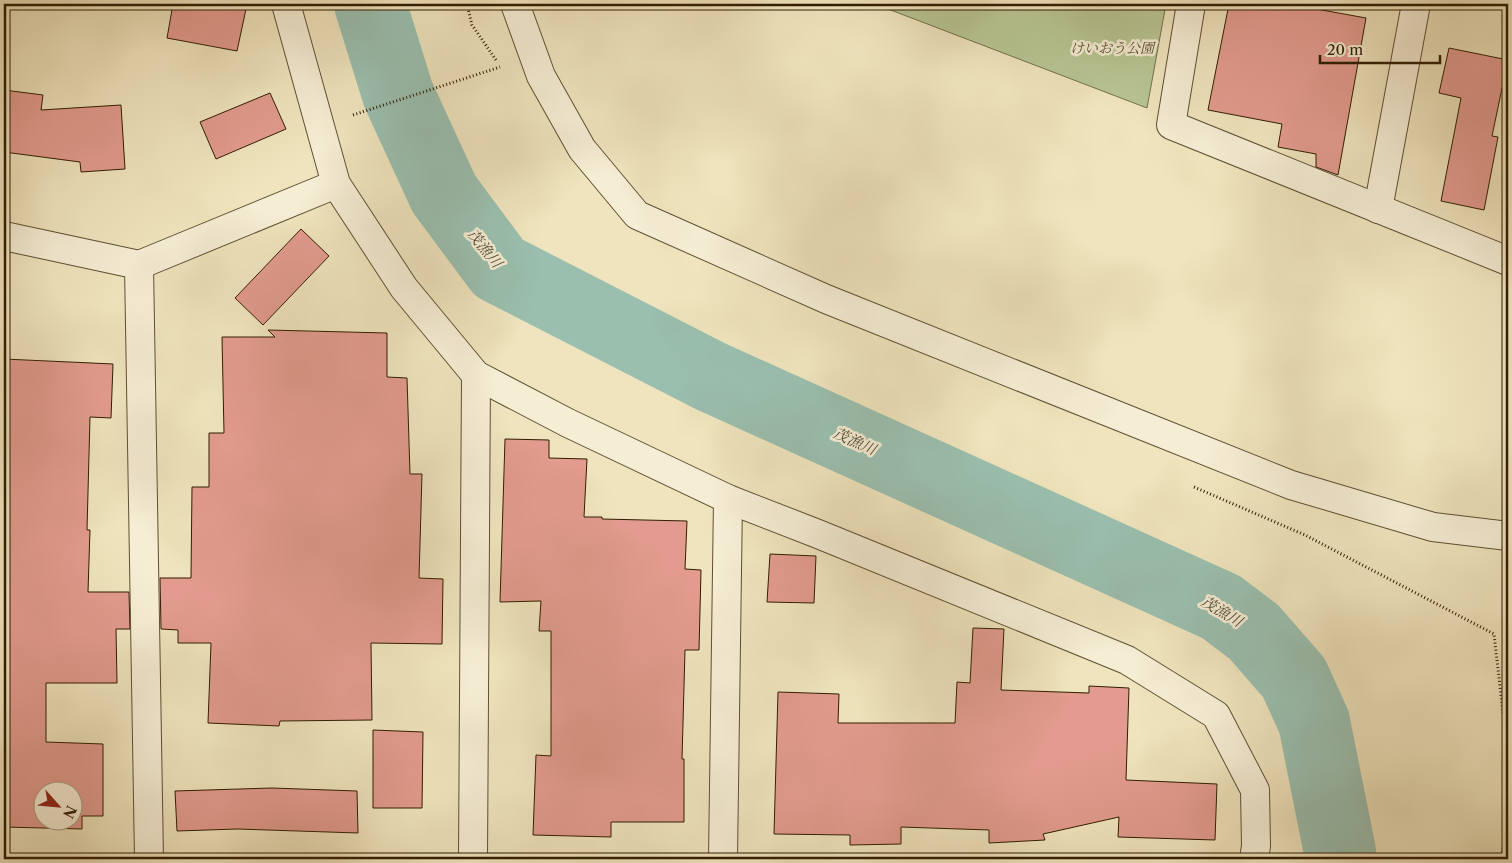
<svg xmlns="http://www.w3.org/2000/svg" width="1512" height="863" font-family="'Libre Caslon Text','Noto Serif JP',serif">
<rect width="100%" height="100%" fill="#efe4bd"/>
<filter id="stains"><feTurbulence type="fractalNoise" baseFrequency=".004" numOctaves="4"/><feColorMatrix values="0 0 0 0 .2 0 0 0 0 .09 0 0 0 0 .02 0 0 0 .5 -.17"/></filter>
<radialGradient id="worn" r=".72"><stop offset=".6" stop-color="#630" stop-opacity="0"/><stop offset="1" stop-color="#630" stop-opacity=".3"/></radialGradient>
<polygon fill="#b7c593" stroke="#74714b" points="875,4 1166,4 1147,108"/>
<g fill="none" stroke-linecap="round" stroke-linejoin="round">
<polyline stroke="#9abfaf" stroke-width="72" points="370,4 398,94 444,194 499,268 710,376 1221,607 1254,632 1294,678 1314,722 1340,852 1339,859"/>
</g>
<g fill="#e29b8e" stroke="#311d03" fill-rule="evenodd">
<polygon points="173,4 218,4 246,9 237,51 167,38"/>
<polygon points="1229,4 1289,4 1366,18 1338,175 1316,167 1316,154 1278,147 1282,124 1208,110"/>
<polygon points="1449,48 1508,60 1492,136 1498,137 1484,210 1441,201 1461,98 1439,93"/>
<polygon points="4,90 43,95 41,110 121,105 125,169 81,172 80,162 4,152"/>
<polygon points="270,93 286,129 216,159 200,122"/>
<polygon points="301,229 329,256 263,325 235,298"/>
<polygon points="268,330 387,333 387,377 407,378 410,474 422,474 419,578 443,579 442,644 371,643 372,720 280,721 279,726 208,723 211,643 178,643 178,630 161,629 160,578 191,578 192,487 209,487 209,433 224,433 222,337 275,337"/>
<path d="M4,359l109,5 -2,54 -21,-1 -3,113h3l-2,62h41l1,37h-14l1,54h-71v59l57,2v72h-21v13l-78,-2v-144h4l1,-110 -5,-1zM42,790h30v30h-30z"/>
<polygon points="505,439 549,440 549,458 587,459 584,517 602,517 602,519 687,521 685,569 701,570 699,650 685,650 682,759 684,759 684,822 611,822 611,837 533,835 536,755 551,756 551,631 539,631 541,601 500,602"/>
<polygon points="770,554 816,556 814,603 767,602"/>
<polygon points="973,628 1004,629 1001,690 1089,693 1089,686 1129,688 1126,780 1217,784 1215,840 1118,837 1119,817 1043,834 1045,840 989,843 989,830 901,827 901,844 850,845 850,835 774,834 778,692 839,694 838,723 955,723 957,682 970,683"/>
<polygon points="373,730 423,732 422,808 373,808"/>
<polygon points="272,788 357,791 358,833 237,829 177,831 175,791"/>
</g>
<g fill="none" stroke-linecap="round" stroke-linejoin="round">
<g stroke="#604f32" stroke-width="30">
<g id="minor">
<polyline points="286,4 336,184 404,288 476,375 568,423 728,499 818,534 1127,660 1216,715 1255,790 1256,846 1254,859"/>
<polyline points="515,4 541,76 582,149 637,215 826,299 1291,485 1433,527 1508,536"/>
<polyline points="1191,4 1171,125 1508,261"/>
<polyline points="1378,209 1416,4"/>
<polyline points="4,236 139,265 336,184"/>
<polyline points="139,265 149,859"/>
<polyline points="473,859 476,375"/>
<polyline points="723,859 728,499"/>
</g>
</g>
<g stroke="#311d03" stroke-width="3" stroke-dasharray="1 2.5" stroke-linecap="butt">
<polyline points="467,4 472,25 496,60"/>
<polyline points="353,115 500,67"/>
<polyline points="1194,487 1305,535 1494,634 1508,756"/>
<polyline points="1501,859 1508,819"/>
</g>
<use href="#minor" stroke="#f5edd4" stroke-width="28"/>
</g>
<g text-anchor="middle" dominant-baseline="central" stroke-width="5" stroke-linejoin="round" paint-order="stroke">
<g font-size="14" font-style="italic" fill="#594f2e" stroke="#f5edd4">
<text x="1112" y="48">けいおう公園</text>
</g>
<g font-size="15" font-style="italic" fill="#504e37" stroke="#f5edd4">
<text transform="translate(485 248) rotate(51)">茂漁川</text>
<text transform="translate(855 441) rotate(24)">茂漁川</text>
<text transform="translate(1222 611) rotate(31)">茂漁川</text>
</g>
</g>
<rect width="1512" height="863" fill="none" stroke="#efe4bd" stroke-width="20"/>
<rect x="5" y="5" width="1502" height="853" fill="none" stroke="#311d03" stroke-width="2.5"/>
<rect x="10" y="10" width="1492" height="843" fill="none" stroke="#311d03"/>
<g transform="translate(58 806) rotate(117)"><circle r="24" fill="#f5edd4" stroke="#a79a80"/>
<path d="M0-4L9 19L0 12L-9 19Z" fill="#8f2418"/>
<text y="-8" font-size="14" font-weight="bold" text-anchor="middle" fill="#311d03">N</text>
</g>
<path d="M1320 55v8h120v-8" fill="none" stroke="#311d03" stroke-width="2.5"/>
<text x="1327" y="55" font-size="15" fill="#311d03" stroke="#f5edd4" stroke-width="4" paint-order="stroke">20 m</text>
<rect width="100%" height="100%" filter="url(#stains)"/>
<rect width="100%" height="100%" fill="url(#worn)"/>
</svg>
